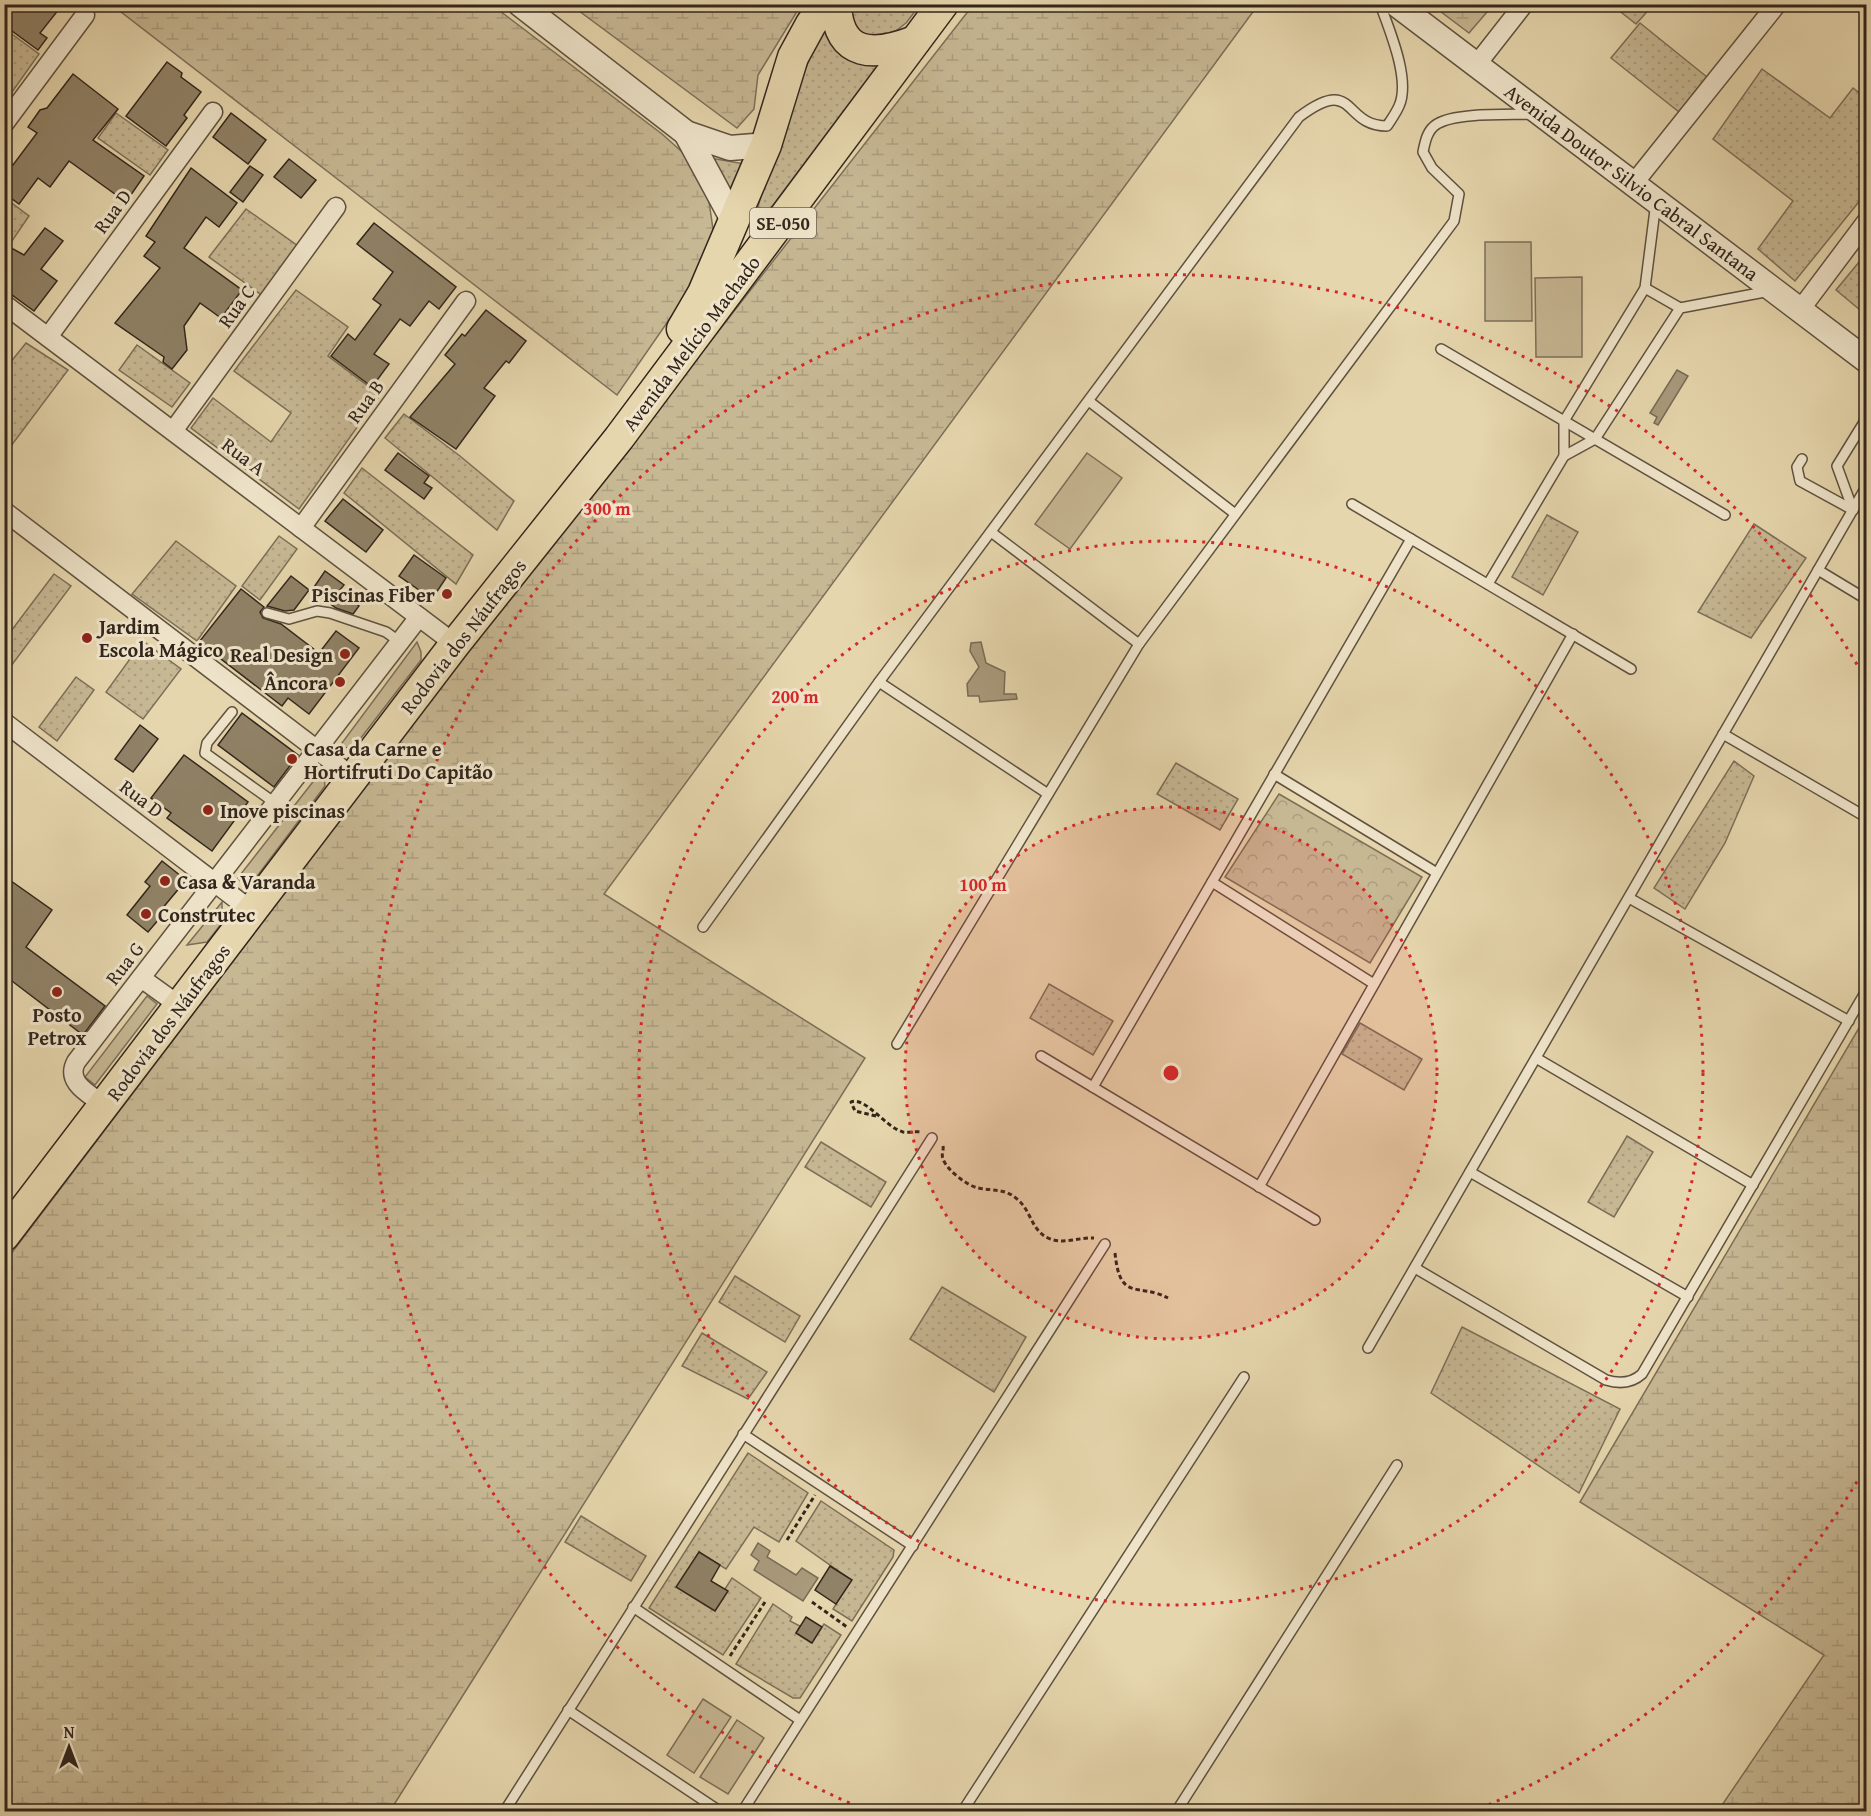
<svg xmlns="http://www.w3.org/2000/svg" width="1871" height="1816" font-family="'Gentium Book Plus',serif">
<defs>
<pattern id="grass-dots" width="8" height="8" patternUnits="userSpaceOnUse" patternTransform="scale(1.5)"><rect width="8" height="8" fill="#c7b894"/><path d="M2 2h.1M6 6h.1" fill="none" stroke="#ab9e7f" stroke-width="1.8" stroke-linecap="round"/></pattern>
<pattern id="wetland-marsh" width="20" height="14" patternUnits="userSpaceOnUse" patternTransform="scale(1.5)"><rect width="20" height="14" fill="#c7b894"/><path d="M1 5h8M5 5V1M11 12h8M15 12V8" fill="none" stroke="#ab9e7f"/></pattern>
<pattern id="park-crowns" width="20" height="18" patternUnits="userSpaceOnUse" patternTransform="scale(1.5)"><rect width="20" height="18" fill="#c7b894"/><path d="M2 6a3 3 0 1 1 6 0M12 15a3 3 0 1 1 6 0" fill="none" stroke="#ab9e7f"/></pattern>
</defs>
<rect width="100%" height="100%" fill="#e6d6ad"/>
<filter id="stains"><feTurbulence type="fractalNoise" baseFrequency=".00333" numOctaves="4"/><feColorMatrix values="0 0 0 0 .2 0 0 0 0 .09 0 0 0 0 .02 0 0 0 .5 -.17"/></filter>
<radialGradient id="worn" r=".72"><stop offset=".6" stop-color="#630" stop-opacity="0"/><stop offset="1" stop-color="#630" stop-opacity=".3"/></radialGradient>
<g fill="url(#grass-dots)" stroke="#7c6f58" stroke-width="1.5">
<polygon points="848,5 920,5 906,23 884,40 853,33"/>
<polygon points="1612,5 1653,5 1636,24"/>
<polygon points="824,22 830,40 883,63 765,219 755,216 783,126"/>
<polygon points="1640,23 1707,77 1679,112 1611,58"/>
<polygon points="5,29 39,54 5,102"/>
<polygon points="1762,69 1830,118 1853,88 1866,98 1866,193 1795,281 1758,249 1793,201 1713,139"/>
<polygon points="116,113 168,150 150,175 98,138"/>
<polygon points="710,158 745,164 733,202"/>
<polygon points="5,198 29,216 12,241 5,236"/>
<polygon points="246,209 298,246 263,296 209,257"/>
<polygon points="1864,256 1866,259 1866,315 1836,290"/>
<polygon points="296,290 348,327 328,356 380,395 299,509 191,428 213,398 271,442 291,413 234,371"/>
<polygon points="26,343 68,370 5,454 5,415 8,411 5,408 5,369"/>
<polygon points="137,345 190,383 172,407 119,370"/>
<polygon points="404,414 460,456 514,501 497,530 385,438"/>
<polygon points="362,468 473,555 456,584 344,493"/>
<polygon points="1547,515 1578,532 1543,595 1512,577"/>
<polygon points="1754,524 1806,558 1751,638 1698,612"/>
<polygon points="279,536 297,549 260,600 242,586"/>
<polygon points="176,541 236,586 197,641 132,594"/>
<polygon points="54,574 71,586 5,674 5,639"/>
<polygon points="143,641 181,669 143,719 106,692"/>
<polygon points="76,677 94,690 57,741 39,727"/>
<polygon points="1734,761 1754,776 1725,843 1685,909 1654,888"/>
<polygon points="1176,763 1238,799 1220,830 1157,794"/>
<polygon points="1049,984 1113,1021 1093,1055 1030,1018"/>
<polygon points="1360,1023 1422,1059 1404,1090 1342,1054"/>
<polygon points="1627,1136 1653,1152 1614,1217 1588,1202"/>
<polygon points="821,1142 886,1182 871,1207 805,1167"/>
<polygon points="735,1276 800,1316 785,1342 719,1302"/>
<polygon points="942,1287 1026,1337 994,1392 910,1339"/>
<polygon points="1462,1327 1620,1409 1579,1493 1431,1393"/>
<polygon points="702,1333 767,1372 748,1399 682,1366"/>
<polygon points="748,1453 808,1493 779,1542 754,1527 726,1569 699,1552 677,1587 715,1611 727,1592 725,1589 732,1578 761,1598 723,1655 649,1608"/>
<polygon points="821,1501 894,1550 893,1557 852,1621 833,1609 851,1580 796,1541"/>
<polygon points="581,1516 646,1556 631,1581 565,1542"/>
<polygon points="773,1604 792,1617 790,1621 800,1626 796,1633 811,1643 824,1624 841,1635 800,1698 793,1698 736,1664"/>
</g>
<g fill="url(#wetland-marsh)" stroke="#7c6f58" stroke-width="1.5">
<polygon points="112,5 492,5 662,134 690,159 708,195 713,229 712,244 691,288 617,395"/>
<polygon points="571,5 801,5 758,75 754,109 737,128"/>
<polygon points="973,5 1258,5 604,894 865,1058 390,1811 5,1811 4,1263 447,679"/>
<polygon points="1432,5 1493,5 1469,33"/>
<polygon points="1866,1016 1866,1811 1718,1811 1824,1655 1580,1502"/>
</g>
<polygon fill="url(#park-crowns)" stroke="#7c6f58" stroke-width="1.5" points="1279,794 1422,877 1370,963 1225,877"/>
<g fill="#c7b894" stroke="#7c6f58" stroke-width="1.5">
<polygon points="1485,242 1531,242 1532,321 1485,321"/>
<polygon points="1582,277 1582,357 1536,357 1535,278"/>
<polygon points="1087,453 1122,478 1070,549 1035,524"/>
<polygon points="417,642 421,652 421,660 357,743 353,748 339,747"/>
<polygon points="323,769 325,786 252,883 247,885 237,879"/>
<polygon points="222,902 222,923 207,942 187,945"/>
<polygon points="147,996 157,1004 95,1085 85,1077"/>
<polygon points="703,1699 731,1717 694,1773 667,1755"/>
<polygon points="737,1720 764,1738 728,1794 700,1777"/>
</g>
<g fill="#a99a7c" stroke="#796c56" stroke-width="1.5">
<polygon points="1677,370 1688,376 1658,425 1654,423 1657,417 1650,413"/>
<polygon points="981,642 986,663 1005,672 1004,694 1016,694 1017,699 980,702 979,696 968,696 967,684 979,667 970,651 971,643"/>
<polygon points="758,1543 770,1551 767,1557 796,1575 802,1568 818,1578 803,1601 754,1570 759,1561 751,1555"/>
</g>
<g fill="#908267" stroke="#32261c" stroke-width="1.5">
<polygon points="4,4 63,4 40,33 47,38 38,50 4,25"/>
<polygon points="167,62 182,73 181,77 201,92 184,115 187,118 166,146 126,116"/>
<polygon points="73,74 118,109 93,140 144,176 126,202 69,161 50,187 38,178 19,204 4,193 4,158 13,165 37,133 28,127 40,110 47,108"/>
<polygon points="231,113 266,140 248,164 213,137"/>
<polygon points="289,159 316,180 301,198 274,177"/>
<polygon points="250,166 263,175 243,202 230,192"/>
<polygon points="191,168 237,203 219,227 206,217 184,248 242,290 221,318 200,303 184,326 187,350 172,369 163,362 164,357 115,323 160,268 144,256 155,242 146,236"/>
<polygon points="374,223 456,287 439,309 429,301 410,326 400,319 374,354 389,364 372,387 331,356 348,334 355,340 381,305 373,299 393,272 357,244"/>
<polygon points="45,228 63,241 41,269 57,281 34,311 4,289 4,244 24,255"/>
<polygon points="486,310 526,341 509,363 506,361 484,388 495,396 456,449 410,417 455,364 445,355 462,334 465,336"/>
<polygon points="398,453 429,476 424,483 432,488 424,499 385,470"/>
<polygon points="343,499 383,530 366,552 325,521"/>
<polygon points="414,555 446,578 432,599 399,576"/>
<polygon points="325,571 344,585 339,591 359,606 353,614 336,608 312,590"/>
<polygon points="291,576 309,590 294,610 285,611 267,606"/>
<polygon points="241,589 264,607 260,612 263,618 281,624 319,653 336,631 359,648 309,714 288,698 282,706 199,642"/>
<polygon points="242,713 298,755 274,787 218,745"/>
<polygon points="140,725 158,739 133,772 115,759"/>
<polygon points="184,755 248,802 212,851 167,818 171,813 151,798"/>
<polygon points="162,861 186,880 161,910 165,912 148,932 127,915 150,886 145,882"/>
<polygon points="4,876 52,910 26,947 105,1006 83,1035 4,975"/>
<polygon points="699,1552 720,1565 711,1581 728,1591 715,1611 676,1587"/>
<polygon points="830,1566 852,1580 836,1604 815,1590"/>
<polygon points="806,1617 822,1627 812,1643 796,1633"/>
</g>
<g fill="none" stroke-linecap="round" stroke-linejoin="round">
<g stroke="#5f5240" stroke-width="12">
<g id="service">
<polyline points="1645,288 1680,308"/>
<polyline points="1441,349 1725,515"/>
<polyline points="1090,402 1234,513"/>
<polyline points="1564,456 1595,439 1680,308 1770,291"/>
<polyline points="1802,459 1797,467 1800,481 1853,510"/>
<polyline points="1352,504 1631,669"/>
<polyline points="1853,510 1837,466 1866,419"/>
<polyline points="991,532 1139,644"/>
<polyline points="1818,570 1866,599"/>
<polyline points="1488,584 1564,456 1564,421 1645,288 1656,202"/>
<polyline points="267,613 289,619 317,611 330,613 386,632 400,642"/>
<polyline points="879,682 1048,794"/>
<polyline points="232,712 207,743 205,753 275,803"/>
<polyline points="1723,734 1866,817"/>
<polyline points="1274,774 1437,873"/>
<polyline points="1212,882 1374,984"/>
<polyline points="1629,898 1849,1021"/>
<path d="M703,927l176,-245 420,-565c57,-43 43,9 88,9 4,-6 9,-13 12,-20 12,-26 -10,-77 -19,-102"/>
<path d="M897,1044l242,-400 315,-423 5,-27 -27,-26 -9,-16c2,-10 4,-22 14,-28 19,-12 72,-9 97,-10"/>
<polyline points="1041,1056 1315,1220"/>
<polyline points="1536,1058 1753,1185"/>
<polyline points="1093,1087 1411,539"/>
<polyline points="1470,1172 1688,1297"/>
<polyline points="1259,1187 1573,634"/>
<path d="M1415,1268l191,112c13,4 25,4 36,-6l224,-383"/>
<polyline points="1368,1348 1866,487"/>
<polyline points="743,1434 913,1546"/>
<polyline points="633,1607 800,1720"/>
<polyline points="568,1710 721,1812"/>
<polyline points="504,1812 932,1138"/>
<polyline points="742,1812 1105,1244"/>
<polyline points="962,1812 1244,1377"/>
<polyline points="1176,1812 1397,1465"/>
</g>
</g>
<g stroke="#5f5240" stroke-width="21">
<g id="minor">
<polyline points="1477,64 1524,4"/>
<polyline points="4,124 85,15"/>
<polyline points="1634,183 1777,4"/>
<polyline points="4,304 455,644"/>
<polyline points="1800,310 1866,222"/>
<polyline points="48,337 213,112"/>
<polyline points="173,431 336,207"/>
<polyline points="4,511 354,778"/>
<polyline points="301,528 466,301"/>
<polyline points="4,722 252,911"/>
<polyline points="141,978 180,1006"/>
<path d="M104,1105c-14,-11 -39,-22 -28,-43l343,-445"/>
</g>
</g>
<g stroke="#5f5240" stroke-width="27">
<g id="tertiary">
<polyline points="520,4 686,133 730,148 766,145"/>
<polyline points="1396,4 1866,360"/>
<polyline points="686,133 733,220"/>
</g>
</g>
<g stroke="#32261c" stroke-width="33">
<g id="primary">
<path d="M836,4c2,55 40,52 79,37"/>
<polyline points="682,329 703,293 766,145 793,57 811,24 826,4"/>
<polyline points="4,1236 455,644 619,438 943,4"/>
</g>
</g>
<g stroke="#32261c" stroke-width="3" stroke-dasharray="4.5 3" stroke-linecap="butt">
<path d="M876,1116l-21,-5 -4,-9c14,-6 34,25 52,30 6,1 13,-1 19,0"/>
<path d="M943,1146c1,4 -2,8 0,13 4,11 23,26 35,29 14,3 27,0 39,11 14,11 14,31 31,39 15,7 31,-1 46,0"/>
<path d="M1115,1253c5,50 23,29 53,45"/>
<polyline points="787,1540 815,1495"/>
<polyline points="812,1602 847,1627"/>
<polyline points="730,1656 765,1602"/>
</g>
<use href="#service" stroke="#efe4ca" stroke-width="9"/>
<use href="#minor" stroke="#efe4ca" stroke-width="18"/>
<use href="#tertiary" stroke="#efe4ca" stroke-width="24"/>
<use href="#primary" stroke="#e6d6ad" stroke-width="30"/>
</g>
<circle cx="1171" cy="1073" r="266" fill="#d62828" fill-opacity=".12"/>
<g fill="none" stroke="#d62828" stroke-width="3" stroke-dasharray="3 6">
<circle cx="1171" cy="1073" r="266"/>
<circle cx="1171" cy="1073" r="532"/>
<path d="M1866 1466A798 798 0 0 1 1476 1810M866 1810A798 798 0 1 1 1866 680"/>
</g>
<g fill="#8f2418" stroke="#efe4ca" stroke-width="2">
<circle cx="447" cy="594" r="6"/>
<circle cx="87" cy="638" r="6"/>
<circle cx="345" cy="654" r="6"/>
<circle cx="340" cy="682" r="6"/>
<circle cx="292" cy="759" r="6"/>
<circle cx="208" cy="810" r="6"/>
<circle cx="165" cy="881" r="6"/>
<circle cx="146" cy="914" r="6"/>
<circle cx="57" cy="992" r="6"/>
</g>
<g text-anchor="middle" dominant-baseline="central" stroke-width="6" stroke-linejoin="round" paint-order="stroke">
<rect fill="#efe4ca" stroke="#6b5f50" stroke-width="1.5" x="750" y="208" width="66" height="30" rx="4.5"/>
<g font-size="18" font-weight="bold" fill="#32261c">
<text x="783" y="223">SE-050</text>
</g>
<g font-size="20" fill="#32261c" stroke="#efe4ca">
<text transform="translate(1632 182) rotate(37)">Avenida Doutor Silvio Cabral Santana</text>
<text transform="translate(112 211) rotate(-54)">Rua D</text>
<text transform="translate(236 306) rotate(-54)">Rua C</text>
<text transform="translate(691 343) rotate(-53)">Avenida Melício Machado</text>
<text transform="translate(365 401) rotate(-54)">Rua B</text>
<text transform="translate(244 456) rotate(37)">Rua A</text>
<text transform="translate(463 636) rotate(-52)">Rodovia dos Náufragos</text>
<text transform="translate(142 798) rotate(37)">Rua D</text>
<text transform="translate(124 963) rotate(-52)">Rua G</text>
<text transform="translate(168 1022) rotate(-53)">Rodovia dos Náufragos</text>
</g>
<g font-size="20" font-weight="bold" fill="#32261c" stroke="#efe4ca" text-anchor="start">
<text x="435" y="594" text-anchor="end">Piscinas Fiber</text>
<text x="99" y="626">Jardim<tspan x="99" dy="23">Escola Mágico</tspan></text>
<text x="333" y="654" text-anchor="end">Real Design</text>
<text x="328" y="682" text-anchor="end">Âncora</text>
<text x="304" y="748">Casa da Carne e<tspan x="304" dy="23">Hortifruti Do Capitão</tspan></text>
<text x="220" y="810">Inove piscinas</text>
<text x="177" y="881">Casa &amp; Varanda</text>
<text x="158" y="914">Construtec</text>
<text x="57" y="1014" text-anchor="middle">Posto<tspan x="57" dy="23">Petrox</tspan></text>
</g>
</g>
<circle cx="1171" cy="1073" r="9" fill="#d62828" stroke="#efe4ca" stroke-width="3"/>
<g font-size="18" text-anchor="middle" font-weight="bold" fill="#d62828" stroke="#efe4ca" stroke-width="6" stroke-linejoin="round" paint-order="stroke">
<text x="607" y="515">300 m</text>
<text x="795" y="703">200 m</text>
<text x="983" y="891">100 m</text>
</g>
<rect width="1871" height="1816" fill="none" stroke="#e6d6ad" stroke-width="24"/>
<rect x="6" y="6" width="1859" height="1804" fill="none" stroke="#32261c" stroke-width="3"/>
<rect x="12" y="12" width="1847" height="1792" fill="none" stroke="#32261c" stroke-width="1.5"/>
<g transform="translate(69 1747)" stroke="#efe4ca" stroke-width="4.5" paint-order="stroke">
<path d="M0-4.5L10 22L0 15L-10 22Z" fill="#32261c"/>
<text y="-9" font-size="16" font-weight="bold" text-anchor="middle" fill="#32261c">N</text>
</g>
<rect width="100%" height="100%" filter="url(#stains)"/>
<rect width="100%" height="100%" fill="url(#worn)"/>
</svg>
